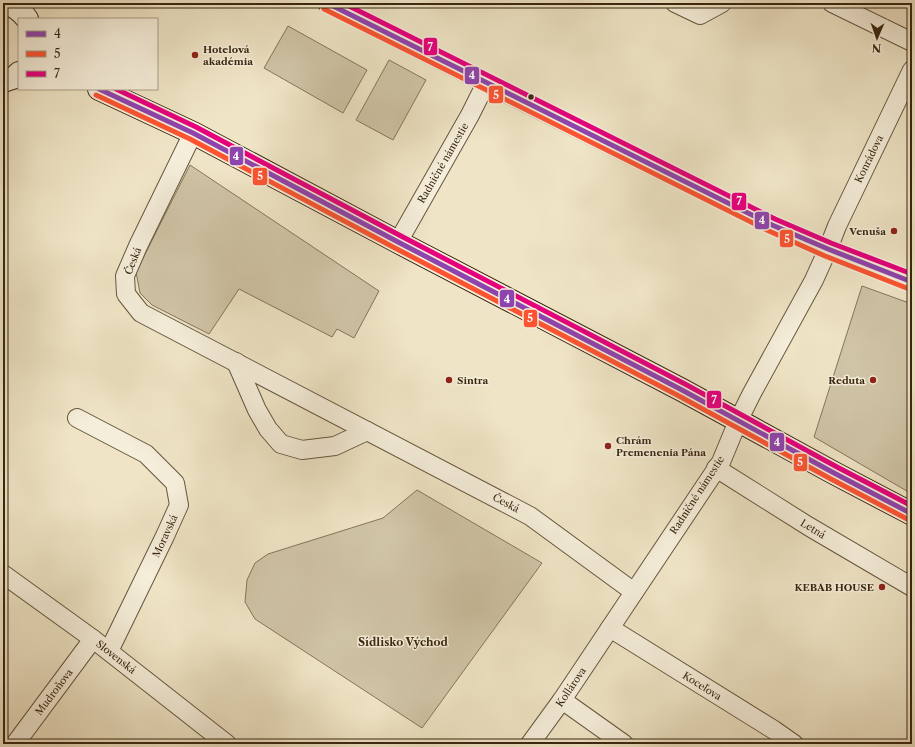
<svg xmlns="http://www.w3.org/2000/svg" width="915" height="747" font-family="'Libre Caslon Text',serif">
<rect width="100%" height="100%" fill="#efe5c6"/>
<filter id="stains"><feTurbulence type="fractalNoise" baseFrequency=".005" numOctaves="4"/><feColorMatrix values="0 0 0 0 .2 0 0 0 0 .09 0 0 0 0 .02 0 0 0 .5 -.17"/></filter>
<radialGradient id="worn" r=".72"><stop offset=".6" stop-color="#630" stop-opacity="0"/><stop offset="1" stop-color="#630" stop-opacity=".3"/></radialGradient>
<g fill="#d0c5a7" stroke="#84765c">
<polygon points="288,26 367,70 343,113 264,68"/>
<polygon points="389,60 426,80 393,140 356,120"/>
<polygon points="190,165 379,291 354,338 337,329 332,337 239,289 209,334 152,305 140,293 136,272"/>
<polygon points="862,286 912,304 912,494 814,437"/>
<polygon points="417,490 542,563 422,728 255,619 245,602 247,580 255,563 268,554 383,518"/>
</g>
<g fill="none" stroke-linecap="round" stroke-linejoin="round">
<g stroke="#66563e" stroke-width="20">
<g id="street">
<polyline points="327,3 530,105 772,225 828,249 912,282"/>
<polyline points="675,3 700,15 722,3"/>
<polyline points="832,3 912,42"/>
<polyline points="193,133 138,246 125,276 126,294 141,313 530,516 634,592"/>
<polyline points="398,242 470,115 486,83"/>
<polyline points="236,362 257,410 268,429 281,444 302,450 335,446 367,431"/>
<polyline points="77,418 146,454 175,483 179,505 165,536 109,651"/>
<polyline points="716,468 808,526 912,587"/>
<polyline points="3,574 93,639 227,744"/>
<polyline points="610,628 774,730 794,744"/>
<polyline points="562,700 624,744"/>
<polyline points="15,744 93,639"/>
<polyline points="530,744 562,700 721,462 738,421 752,393 814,280 828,249 837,226 912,70"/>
</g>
</g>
<g stroke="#392611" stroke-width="24">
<g id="secondary">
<path d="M5,3c9,3 17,8 22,16"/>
<polyline points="3,81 15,77 19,73"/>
<polyline points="99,89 193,133 398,242 682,390 834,473 912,514"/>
</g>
</g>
<use href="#street" stroke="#f5eeda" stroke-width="18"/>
<use href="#secondary" stroke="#f5eeda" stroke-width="22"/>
<g stroke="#f5eeda" stroke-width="8">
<g id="bus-1">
<polyline points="327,3 772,225 828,249 912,282"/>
<polyline points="99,89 193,133 398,242 682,390 834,473 912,514"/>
</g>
</g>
<g stroke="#f5eeda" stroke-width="8">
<g id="bus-2">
<polyline points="324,9 769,231 825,256 909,289"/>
<polyline points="96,95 190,139 395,248 679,396 831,479 909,520"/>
</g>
</g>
<g stroke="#f5eeda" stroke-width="8">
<g id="bus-3">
<polyline points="343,3 775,219 831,243 912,274"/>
<polyline points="116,89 196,127 401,236 685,384 837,467 912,506"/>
</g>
</g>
<use href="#bus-1" stroke="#8e44ad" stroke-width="5"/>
<use href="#bus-2" stroke="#fc5432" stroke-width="5"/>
<use href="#bus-3" stroke="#e5007d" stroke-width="5"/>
</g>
<g fill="#8f2418" stroke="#f5eeda" stroke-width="1.5">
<circle cx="195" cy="55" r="4"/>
<circle cx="894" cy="231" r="4"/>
<circle cx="449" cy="380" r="4"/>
<circle cx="873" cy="380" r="4"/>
<circle cx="608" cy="446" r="4"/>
<circle cx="882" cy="587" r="4"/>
</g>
<circle fill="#392611" stroke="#f5eeda" stroke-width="1.5" cx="531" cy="97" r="3.5"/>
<g text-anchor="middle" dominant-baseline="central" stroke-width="3" stroke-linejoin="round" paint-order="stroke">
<g font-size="10" font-weight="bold" fill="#392611" stroke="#f5eeda" text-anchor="start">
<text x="203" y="49">Hotelová<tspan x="203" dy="12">akadémia</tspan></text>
<text x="886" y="231" text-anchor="end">Venuša</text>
<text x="457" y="380">Sintra</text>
<text x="865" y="380" text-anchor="end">Reduta</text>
<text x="616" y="440">Chrám<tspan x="616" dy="12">Premenenia Pána</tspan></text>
<text x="874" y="587" text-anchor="end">KEBAB HOUSE</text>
</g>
<g font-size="10" fill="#392611" stroke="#f5eeda">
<text transform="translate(869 159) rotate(-64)">Konrádova</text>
<text transform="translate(443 163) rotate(-60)">Radničné námestie</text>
<text transform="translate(133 261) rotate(-68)">Česká</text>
<text transform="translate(697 495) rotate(-57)">Radničné námestie</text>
<text transform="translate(506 503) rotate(28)">Česká</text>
<text transform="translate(813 529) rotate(31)">Letná</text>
<text transform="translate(165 536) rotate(-65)">Moravská</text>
<text transform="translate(116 657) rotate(38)">Slovenská</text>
<text transform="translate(702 686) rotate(32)">Koceľova</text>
<text transform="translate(571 687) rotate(-56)">Kollárova</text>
<text transform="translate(54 692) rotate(-53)">Mudroňova</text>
</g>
<g font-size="11" font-weight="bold" fill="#392611" stroke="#f5eeda">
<text x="403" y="642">Sídlisko Východ</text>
</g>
</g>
<g stroke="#f5eeda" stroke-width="1.5">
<rect x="423" y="37" width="15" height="19" rx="4" fill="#e5007d"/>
<rect x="464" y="66" width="16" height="19" rx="4" fill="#8e44ad"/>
<rect x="488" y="85" width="16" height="19" rx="4" fill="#fc5432"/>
<rect x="229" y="146" width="15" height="20" rx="4" fill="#8e44ad"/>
<rect x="252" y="167" width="16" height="19" rx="4" fill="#fc5432"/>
<rect x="731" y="192" width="16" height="19" rx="4" fill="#e5007d"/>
<rect x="754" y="211" width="16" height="19" rx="4" fill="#8e44ad"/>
<rect x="779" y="229" width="15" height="19" rx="4" fill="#fc5432"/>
<rect x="499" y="289" width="16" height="19" rx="4" fill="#8e44ad"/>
<rect x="523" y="309" width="15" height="19" rx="4" fill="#fc5432"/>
<rect x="706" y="390" width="16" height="19" rx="4" fill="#e5007d"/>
<rect x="769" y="432" width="16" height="20" rx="4" fill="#8e44ad"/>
<rect x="793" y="453" width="15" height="19" rx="4" fill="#fc5432"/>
</g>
<g font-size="11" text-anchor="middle" font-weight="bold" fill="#fff">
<text x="430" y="51">7</text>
<text x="472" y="79">4</text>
<text x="496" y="99">5</text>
<text x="236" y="160">4</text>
<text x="260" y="180">5</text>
<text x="739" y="205">7</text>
<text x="762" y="224">4</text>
<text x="787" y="243">5</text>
<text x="507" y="303">4</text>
<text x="530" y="322">5</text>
<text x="714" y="404">7</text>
<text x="777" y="446">4</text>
<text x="800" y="466">5</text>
</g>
<rect width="915" height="747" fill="none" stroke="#efe5c6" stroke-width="16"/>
<rect x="4" y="4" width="907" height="739" fill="none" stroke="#392611" stroke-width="2"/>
<rect x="8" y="8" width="899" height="731" fill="none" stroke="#392611"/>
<rect x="18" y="18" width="140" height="72" fill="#f5eeda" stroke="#aa9e8a"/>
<rect x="26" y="31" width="20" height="6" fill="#8e44ad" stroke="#aa9e8a"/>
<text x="54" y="38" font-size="12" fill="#392611">4</text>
<rect x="26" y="51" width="20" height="6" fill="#fc5432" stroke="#aa9e8a"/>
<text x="54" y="58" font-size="12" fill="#392611">5</text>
<rect x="26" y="71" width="20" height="6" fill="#e5007d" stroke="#aa9e8a"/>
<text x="54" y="78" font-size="12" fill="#392611">7</text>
<g transform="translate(877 38) rotate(182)" stroke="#f5eeda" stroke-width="3" paint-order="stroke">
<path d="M0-3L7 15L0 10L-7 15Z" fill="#392611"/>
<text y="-6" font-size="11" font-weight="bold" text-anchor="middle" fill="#392611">N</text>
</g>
<rect width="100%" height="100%" filter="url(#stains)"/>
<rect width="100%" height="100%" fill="url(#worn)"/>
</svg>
